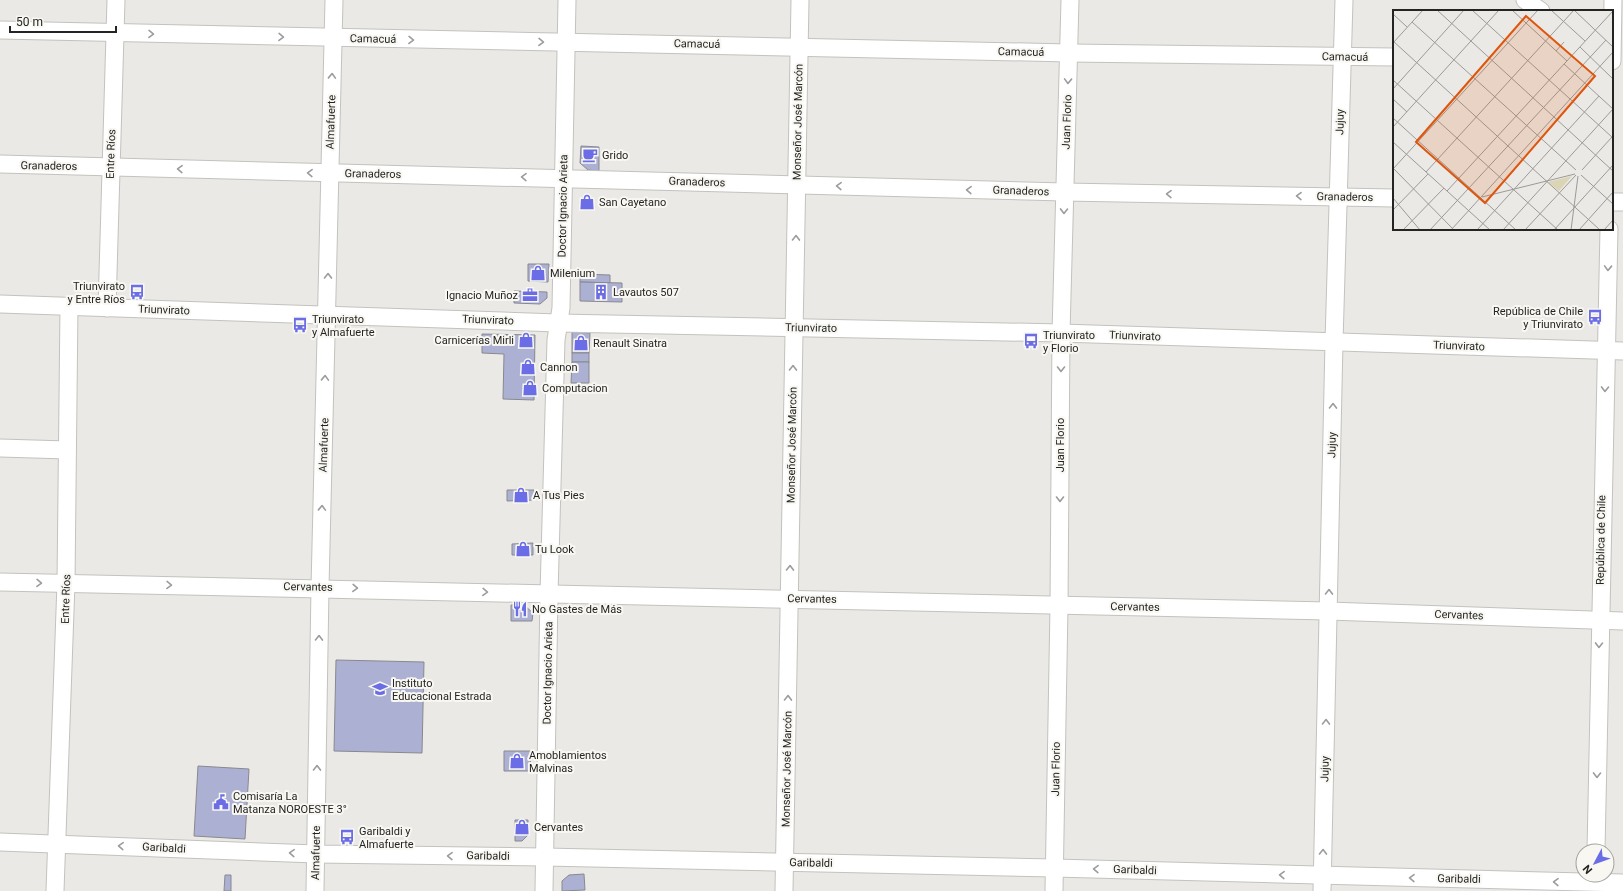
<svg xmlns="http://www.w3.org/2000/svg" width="1623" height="891" font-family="Roboto,sans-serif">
<rect width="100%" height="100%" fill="#eae9e5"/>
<g fill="#acb1d3" stroke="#88898d">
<polygon points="581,146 599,147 599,171 588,170 580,163"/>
<polygon points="528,264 549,264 548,282 528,281"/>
<polygon points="580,274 610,275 610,283 580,282"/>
<polygon points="580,282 622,283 622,302 580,301"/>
<polygon points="514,291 547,292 547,298 540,304 514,303"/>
<polygon points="572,332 590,333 589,353 572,353"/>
<polygon points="482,334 535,335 534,400 503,399 504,354 482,353"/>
<rect x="572" y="353" width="17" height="9"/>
<polygon points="572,362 589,362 589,383 571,383"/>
<polygon points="507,490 534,490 534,500 507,501"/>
<polygon points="533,543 533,555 512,555 512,544"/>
<polygon points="511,605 524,605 533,613 532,621 511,621"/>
<polygon points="336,660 424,662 422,753 334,751"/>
<polygon points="504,751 531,751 530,771 504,771"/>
<polygon points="198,766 249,769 245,839 194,836"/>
<polygon points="515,820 528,820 528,835 522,841 515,841"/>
<polygon points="584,874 585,890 562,891 562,881 569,875"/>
<polygon points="225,875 231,875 231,891 224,891"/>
</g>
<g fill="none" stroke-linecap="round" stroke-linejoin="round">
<g stroke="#c3c2be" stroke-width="19">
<g id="minor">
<polyline points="1525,0 1541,11"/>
<polyline points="0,30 1069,53 1394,57"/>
<polyline points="1612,61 1613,0"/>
<polyline points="0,164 1064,192 1394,198"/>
<polyline points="1612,202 1623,202"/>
<polyline points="0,304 558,323 1061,333 1623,351"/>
<polyline points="107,308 116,0"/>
<polyline points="0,448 67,450"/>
<polyline points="0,582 1328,611 1623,621"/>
<polyline points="0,842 316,854 545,857 1054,868 1623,883"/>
<polyline points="1596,851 1609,229"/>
<polyline points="55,891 66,583 69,306"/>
<polyline points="315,891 320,588 334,0"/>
<polyline points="544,891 549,594 556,340 561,308 567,0"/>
<polyline points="784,891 800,0"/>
<polyline points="1054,891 1059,606 1061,333 1070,0"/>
<polyline points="1322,891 1334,342 1344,0"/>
</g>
</g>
<use href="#minor" stroke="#fff" stroke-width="17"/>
</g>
<defs><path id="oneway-chevron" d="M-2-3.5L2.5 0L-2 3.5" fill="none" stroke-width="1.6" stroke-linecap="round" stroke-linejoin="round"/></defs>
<g stroke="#9c9c9c">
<use href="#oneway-chevron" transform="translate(151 34) rotate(1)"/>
<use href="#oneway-chevron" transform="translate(281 37) rotate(1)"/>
<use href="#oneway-chevron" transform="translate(411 40) rotate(1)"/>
<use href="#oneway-chevron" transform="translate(541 42) rotate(1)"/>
<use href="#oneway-chevron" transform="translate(332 76) rotate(-88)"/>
<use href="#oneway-chevron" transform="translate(1068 81) rotate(92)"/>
<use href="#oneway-chevron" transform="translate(180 169) rotate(-178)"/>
<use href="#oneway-chevron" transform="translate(310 173) rotate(-178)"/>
<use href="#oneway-chevron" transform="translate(524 177) rotate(-179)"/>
<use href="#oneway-chevron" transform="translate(839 186) rotate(-178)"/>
<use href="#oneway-chevron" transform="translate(969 190) rotate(-178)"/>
<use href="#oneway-chevron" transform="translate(1169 194) rotate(-179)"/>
<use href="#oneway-chevron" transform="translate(1299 196) rotate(-179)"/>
<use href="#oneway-chevron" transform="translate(1064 211) rotate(91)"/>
<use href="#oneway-chevron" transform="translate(796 238) rotate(-89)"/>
<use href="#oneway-chevron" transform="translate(1608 268) rotate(92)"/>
<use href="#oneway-chevron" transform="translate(328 276) rotate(-89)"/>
<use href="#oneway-chevron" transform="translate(793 368) rotate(-89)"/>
<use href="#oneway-chevron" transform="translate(1061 369) rotate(90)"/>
<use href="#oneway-chevron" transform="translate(325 378) rotate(-88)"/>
<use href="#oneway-chevron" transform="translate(1605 389) rotate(91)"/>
<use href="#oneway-chevron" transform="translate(1333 406) rotate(-89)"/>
<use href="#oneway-chevron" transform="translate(1060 499) rotate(90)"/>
<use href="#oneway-chevron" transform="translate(322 508) rotate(-88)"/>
<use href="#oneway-chevron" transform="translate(790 568) rotate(-89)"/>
<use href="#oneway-chevron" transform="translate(39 583) rotate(1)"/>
<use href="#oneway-chevron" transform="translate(169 585) rotate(1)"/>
<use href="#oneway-chevron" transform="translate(355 588) rotate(2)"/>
<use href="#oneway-chevron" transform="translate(485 592) rotate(2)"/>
<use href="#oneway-chevron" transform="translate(1329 592) rotate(-89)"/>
<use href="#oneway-chevron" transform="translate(319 638) rotate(-89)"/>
<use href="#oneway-chevron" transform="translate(1599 645) rotate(91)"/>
<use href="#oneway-chevron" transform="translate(788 698) rotate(-89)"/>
<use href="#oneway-chevron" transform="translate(1326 722) rotate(-89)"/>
<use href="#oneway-chevron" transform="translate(317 768) rotate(-89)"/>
<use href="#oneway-chevron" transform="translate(1597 775) rotate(91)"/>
<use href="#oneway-chevron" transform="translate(121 846) rotate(-177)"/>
<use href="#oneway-chevron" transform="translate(1323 852) rotate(-89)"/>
<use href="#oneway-chevron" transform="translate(292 853) rotate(-177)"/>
<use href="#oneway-chevron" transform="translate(450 856) rotate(-179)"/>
<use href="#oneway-chevron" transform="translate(1096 869) rotate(-178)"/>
<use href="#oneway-chevron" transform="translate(1282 875) rotate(-178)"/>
<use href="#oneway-chevron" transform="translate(1412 878) rotate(-179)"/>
<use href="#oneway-chevron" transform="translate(1556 882) rotate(-179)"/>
</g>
<defs>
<g id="cafe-bare" transform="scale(1.2)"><path d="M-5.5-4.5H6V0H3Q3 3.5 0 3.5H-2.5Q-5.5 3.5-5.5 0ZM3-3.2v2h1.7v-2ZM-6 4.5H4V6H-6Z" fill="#6b6de6" stroke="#f8f7f2" stroke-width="2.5" paint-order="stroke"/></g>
<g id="shop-bare" transform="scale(1.2)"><path d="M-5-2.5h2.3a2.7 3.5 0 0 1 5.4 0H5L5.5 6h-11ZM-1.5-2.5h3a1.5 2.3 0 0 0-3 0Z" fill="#6b6de6" stroke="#f8f7f2" stroke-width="2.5" paint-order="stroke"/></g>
<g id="bus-bare" transform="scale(1.2)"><path d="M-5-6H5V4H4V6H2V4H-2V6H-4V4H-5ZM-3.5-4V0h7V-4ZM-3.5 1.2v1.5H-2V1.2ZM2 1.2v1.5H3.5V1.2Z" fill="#6b6de6" stroke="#f8f7f2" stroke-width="2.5" paint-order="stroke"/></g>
<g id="building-bare" transform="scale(1.2)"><path d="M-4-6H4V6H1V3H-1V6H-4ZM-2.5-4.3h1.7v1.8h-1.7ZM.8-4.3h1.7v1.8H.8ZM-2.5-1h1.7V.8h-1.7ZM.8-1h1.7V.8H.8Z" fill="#6b6de6" stroke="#f8f7f2" stroke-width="2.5" paint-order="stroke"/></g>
<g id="office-bare" transform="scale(1.2)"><path d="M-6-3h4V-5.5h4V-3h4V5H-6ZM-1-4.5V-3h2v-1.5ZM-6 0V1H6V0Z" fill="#6b6de6" stroke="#f8f7f2" stroke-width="2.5" paint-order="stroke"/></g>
<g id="restaurant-bare" transform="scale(1.2)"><path d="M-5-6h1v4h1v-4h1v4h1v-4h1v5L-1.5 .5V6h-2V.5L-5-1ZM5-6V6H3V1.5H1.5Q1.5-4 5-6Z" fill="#6b6de6" stroke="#f8f7f2" stroke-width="2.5" paint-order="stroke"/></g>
<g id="school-bare" transform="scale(1.2)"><path d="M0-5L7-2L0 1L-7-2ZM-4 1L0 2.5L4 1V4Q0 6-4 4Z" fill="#6b6de6" stroke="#f8f7f2" stroke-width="2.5" paint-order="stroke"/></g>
<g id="civic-bare" transform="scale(1.2)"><path d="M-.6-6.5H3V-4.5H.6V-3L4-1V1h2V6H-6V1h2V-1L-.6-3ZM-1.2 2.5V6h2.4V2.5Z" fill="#6b6de6" stroke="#f8f7f2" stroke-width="2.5" paint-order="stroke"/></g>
</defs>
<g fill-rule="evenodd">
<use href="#cafe-bare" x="590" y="155"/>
<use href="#shop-bare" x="587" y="202"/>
<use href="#shop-bare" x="538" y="273"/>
<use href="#bus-bare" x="137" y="292"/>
<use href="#building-bare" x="601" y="292"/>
<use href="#office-bare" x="530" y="295"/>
<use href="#bus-bare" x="1595" y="317"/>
<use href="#bus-bare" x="300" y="325"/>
<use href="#shop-bare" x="526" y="340"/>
<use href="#bus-bare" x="1031" y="341"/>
<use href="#shop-bare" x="581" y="343"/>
<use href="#shop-bare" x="528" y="367"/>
<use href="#shop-bare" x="530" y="388"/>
<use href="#shop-bare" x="521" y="495"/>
<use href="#shop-bare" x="523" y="549"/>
<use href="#restaurant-bare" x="520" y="609"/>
<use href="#school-bare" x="380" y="689"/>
<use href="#shop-bare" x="517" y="761"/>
<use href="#civic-bare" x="221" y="802"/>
<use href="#shop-bare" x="522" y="827"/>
<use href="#bus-bare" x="347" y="837"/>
</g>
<g text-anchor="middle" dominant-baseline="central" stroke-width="4" stroke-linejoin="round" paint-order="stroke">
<g font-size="11" fill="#242422" stroke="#f8f7f2">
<text transform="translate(373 39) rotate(1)">Camacuá</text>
<text transform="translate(697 44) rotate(1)">Camacuá</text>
<text transform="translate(1021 52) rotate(1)">Camacuá</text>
<text transform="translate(1345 57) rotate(1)">Camacuá</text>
<text transform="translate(331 122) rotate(-88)">Almafuerte</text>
<text transform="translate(798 122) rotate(-89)">Monseñor José Marcón</text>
<text transform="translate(1067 122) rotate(-88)">Juan Florio</text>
<text transform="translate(1340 122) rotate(-89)">Jujuy</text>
<text transform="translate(111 154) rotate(-88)">Entre Ríos</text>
<text transform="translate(49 166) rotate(1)">Granaderos</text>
<text transform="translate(373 174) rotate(1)">Granaderos</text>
<text transform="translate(697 182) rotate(2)">Granaderos</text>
<text transform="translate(1021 191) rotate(2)">Granaderos</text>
<text transform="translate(1345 197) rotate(1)">Granaderos</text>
<text transform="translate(563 206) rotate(-89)">Doctor Ignacio Arieta</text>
<text transform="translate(164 310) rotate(2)">Triunvirato</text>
<text transform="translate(488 320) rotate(2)">Triunvirato</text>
<text transform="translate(811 328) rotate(1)">Triunvirato</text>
<text transform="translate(1135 336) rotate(2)">Triunvirato</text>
<text transform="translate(1459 346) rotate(2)">Triunvirato</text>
<text transform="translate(324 445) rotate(-88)">Almafuerte</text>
<text transform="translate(792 445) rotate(-89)">Monseñor José Marcón</text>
<text transform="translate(1060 445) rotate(-90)">Juan Florio</text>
<text transform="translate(1332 445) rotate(-89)">Jujuy</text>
<text transform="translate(1601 540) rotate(-89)">República de Chile</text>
<text transform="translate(308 587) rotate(1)">Cervantes</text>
<text transform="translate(66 599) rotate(-88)">Entre Ríos</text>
<text transform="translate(812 599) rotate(1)">Cervantes</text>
<text transform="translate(1135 607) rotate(1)">Cervantes</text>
<text transform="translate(1459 615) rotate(2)">Cervantes</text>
<text transform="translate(548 673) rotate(-89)">Doctor Ignacio Arieta</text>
<text transform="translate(787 769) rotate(-89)">Monseñor José Marcón</text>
<text transform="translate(1056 769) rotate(-89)">Juan Florio</text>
<text transform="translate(1325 769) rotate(-89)">Jujuy</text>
<text transform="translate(164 848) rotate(3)">Garibaldi</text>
<text transform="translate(316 853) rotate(-89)">Almafuerte</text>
<text transform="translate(488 856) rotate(1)">Garibaldi</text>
<text transform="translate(811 863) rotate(1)">Garibaldi</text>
<text transform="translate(1135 870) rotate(2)">Garibaldi</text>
<text transform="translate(1459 879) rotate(1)">Garibaldi</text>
</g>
<g font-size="11" fill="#242422" stroke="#f8f7f2" text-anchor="start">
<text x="602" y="155">Grido</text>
<text x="599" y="202">San Cayetano</text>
<text x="550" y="273">Milenium</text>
<text x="125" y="286" text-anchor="end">Triunvirato<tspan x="125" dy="13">y Entre Ríos</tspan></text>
<text x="613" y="292">Lavautos 507</text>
<text x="518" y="295" text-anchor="end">Ignacio Muñoz</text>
<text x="1583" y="311" text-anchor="end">República de Chile<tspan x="1583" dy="13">y Triunvirato</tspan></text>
<text x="312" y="319">Triunvirato<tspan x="312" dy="13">y Almafuerte</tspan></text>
<text x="1043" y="335">Triunvirato<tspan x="1043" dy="13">y Florio</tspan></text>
<text x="514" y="340" text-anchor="end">Carnicerías Mirli</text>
<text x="593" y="343">Renault Sinatra</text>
<text x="540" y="367">Cannon</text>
<text x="542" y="388">Computacion</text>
<text x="533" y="495">A Tus Pies</text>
<text x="535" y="549">Tu Look</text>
<text x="532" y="609">No Gastes de Más</text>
<text x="392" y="683">Instituto<tspan x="392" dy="13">Educacional Estrada</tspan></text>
<text x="529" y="755">Amoblamientos<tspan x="529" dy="13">Malvinas</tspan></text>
<text x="233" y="796">Comisaría La<tspan x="233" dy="13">Matanza NOROESTE 3°</tspan></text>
<text x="534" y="827">Cervantes</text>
<text x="359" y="831">Garibaldi y<tspan x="359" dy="13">Almafuerte</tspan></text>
</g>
</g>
<g transform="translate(1393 10)">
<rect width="220" height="220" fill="#eae9e5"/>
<path d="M179,166l-13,15 -11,-9z" fill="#dbd4b5"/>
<path fill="none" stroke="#9b9a97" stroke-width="1" d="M44,0l176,161M79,0l141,128M119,0l55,51M158,0l34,31M181,0l39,37M0,4l14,13M19,12l164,148M0,31l207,189M0,33l30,-33M187,37l33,32M163,41l8,-9M171,54l49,45M0,70l165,150M0,79l71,-79M0,89l14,13M0,108l123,112M0,117l106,-117M0,132l97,88M0,158l61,62M0,159l145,-159M189,160l30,-33M33,162l148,-162M188,165l32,29M54,181l166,-180M89,187l93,-23M0,188l27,32M0,200l35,-36M10,220l41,-42M37,220l176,-190M58,220l162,-178M84,220l122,-134M110,220l110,-121M132,220l51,-55M161,220l59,-65M178,220l7,-54M186,220l34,-38M211,220l9,-10"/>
<path fill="#de560d" fill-opacity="0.15" stroke="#de560d" stroke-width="2" d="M133,6l69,60 -110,127 -69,-61z"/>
<rect width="220" height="220" fill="none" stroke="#242422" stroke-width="2"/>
</g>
<g transform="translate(1595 863) rotate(229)"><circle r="19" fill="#f8f7f2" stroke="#a3a39f"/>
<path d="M0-3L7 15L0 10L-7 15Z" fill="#6b6de6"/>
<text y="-6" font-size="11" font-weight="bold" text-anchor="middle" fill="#242422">N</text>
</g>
<path d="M10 26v6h106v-6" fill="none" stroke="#242422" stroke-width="2"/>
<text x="16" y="26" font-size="12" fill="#242422" stroke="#f8f7f2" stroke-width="3" paint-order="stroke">50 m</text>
</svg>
